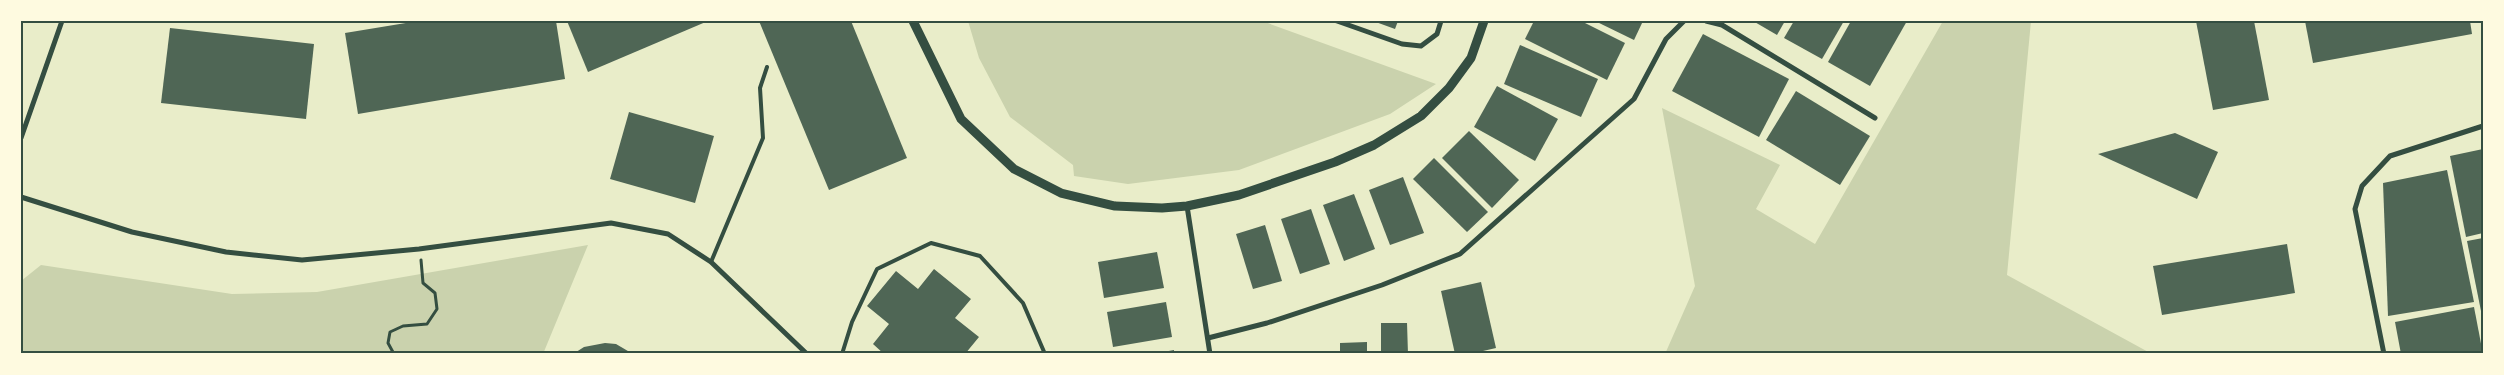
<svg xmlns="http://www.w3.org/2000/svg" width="2504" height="375" font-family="Ubuntu,sans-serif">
<rect width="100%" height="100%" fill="#e9edc9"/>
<g fill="#cad2ad">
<polygon points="968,21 1262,21 1436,84 1390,114 1239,170 1128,184 1074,176 1073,165 1010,117 979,58"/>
<polygon points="1943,21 2031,21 2007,275 2152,354 1665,354 1695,286 1662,108 1780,165 1756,209 1815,244"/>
<polygon points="588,245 543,354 21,354 21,281 41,265 232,294 317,292"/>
</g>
<g fill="#4f6655">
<polygon points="418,21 556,21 565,79 358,114 345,33"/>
<polygon points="567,21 708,21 588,72"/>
<polygon points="759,21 851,21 907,158 829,190"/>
<polygon points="1373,21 1398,21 1395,29"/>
<polygon points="1534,21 1581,21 1625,43 1607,80 1525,39"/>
<polygon points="1595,21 1643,21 1634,40"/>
<polygon points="1753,21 1785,21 1777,35"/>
<polygon points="1794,21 1844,21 1822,59 1784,38"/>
<polygon points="1851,21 1907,21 1870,86 1828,62"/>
<polygon points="2196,21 2254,21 2269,100 2213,110"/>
<polygon points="2305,21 2470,21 2472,34 2313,63"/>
<polygon points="170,28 314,44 306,119 161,103"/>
<polygon points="1703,34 1789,79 1759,137 1672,91"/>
<polygon points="1520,45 1598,79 1581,117 1504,84"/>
<polygon points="1497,86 1558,119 1535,161 1474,127"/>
<polygon points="1796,91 1870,136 1840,185 1766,140"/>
<polygon points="629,112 714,136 695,203 610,179"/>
<polygon points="1469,131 1519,180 1492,208 1442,158"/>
<polygon points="2175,133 2218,152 2197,199 2098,154"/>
<polygon points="2483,149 2483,233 2466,237 2450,156"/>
<polygon points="1434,158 1488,212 1467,232 1413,179"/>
<polygon points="2447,170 2474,302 2388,316 2383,183"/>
<polygon points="1403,177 1424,233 1390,245 1369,190"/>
<polygon points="1354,194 1375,249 1344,261 1323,205"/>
<polygon points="1311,209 1330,264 1300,274 1281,219"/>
<polygon points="1265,225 1282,281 1253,289 1236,234"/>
<polygon points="2483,238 2483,316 2482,316 2467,241"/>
<polygon points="2287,244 2295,293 2162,315 2153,266"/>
<polygon points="1157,252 1164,288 1104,298 1098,262"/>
<polygon points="934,269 971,299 955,318 979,337 965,354 884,354 873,344 889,324 867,306 896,271 918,289"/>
<polygon points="1481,282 1496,348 1470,354 1455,354 1441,291"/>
<polygon points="1166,302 1172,337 1113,347 1107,312"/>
<polygon points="2474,307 2483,354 2401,354 2395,322"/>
<polygon points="1381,323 1407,323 1408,354 1381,354"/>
<polygon points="1367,342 1367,354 1340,354 1340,343"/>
<polygon points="605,343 616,344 633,354 573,354 584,347"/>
<polygon points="1174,350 1174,354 1158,354 1158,353"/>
</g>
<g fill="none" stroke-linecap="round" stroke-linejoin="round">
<polyline stroke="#344e41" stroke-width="3" points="394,354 388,343 390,332 403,326 427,324 437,309 435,293 423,283 421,260"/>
<g stroke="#344e41" stroke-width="4">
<polyline points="711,262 763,138 760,88 767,67"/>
<polyline points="842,354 852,322 877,269 931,243 980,256 1023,303 1045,354"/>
</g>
<g stroke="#344e41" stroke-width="5">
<polyline points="1337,21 1402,44 1421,46 1437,34 1441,21"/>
<polyline points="1706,21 1722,25 1875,118"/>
<polyline points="21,138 62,21"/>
<polyline points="21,197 132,232 226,252 302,260 419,249 611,223 668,234 711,262 807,354"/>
<polyline points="1187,206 1210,354"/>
<polyline points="1208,338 1267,323 1382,285 1460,254 1634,99 1666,39 1684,21"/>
<polyline points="2384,354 2355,209 2362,186 2390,156 2483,126"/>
</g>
<polyline stroke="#344e41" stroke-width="9" points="913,21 961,119 1014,169 1061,193 1115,206 1162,208 1187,206 1239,195 1335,162 1374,145 1421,116 1449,88 1471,58 1484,21"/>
</g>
<rect width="2504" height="375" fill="none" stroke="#fefae0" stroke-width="45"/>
<rect x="22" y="22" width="2460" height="330" fill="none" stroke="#344e41" stroke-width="2"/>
</svg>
